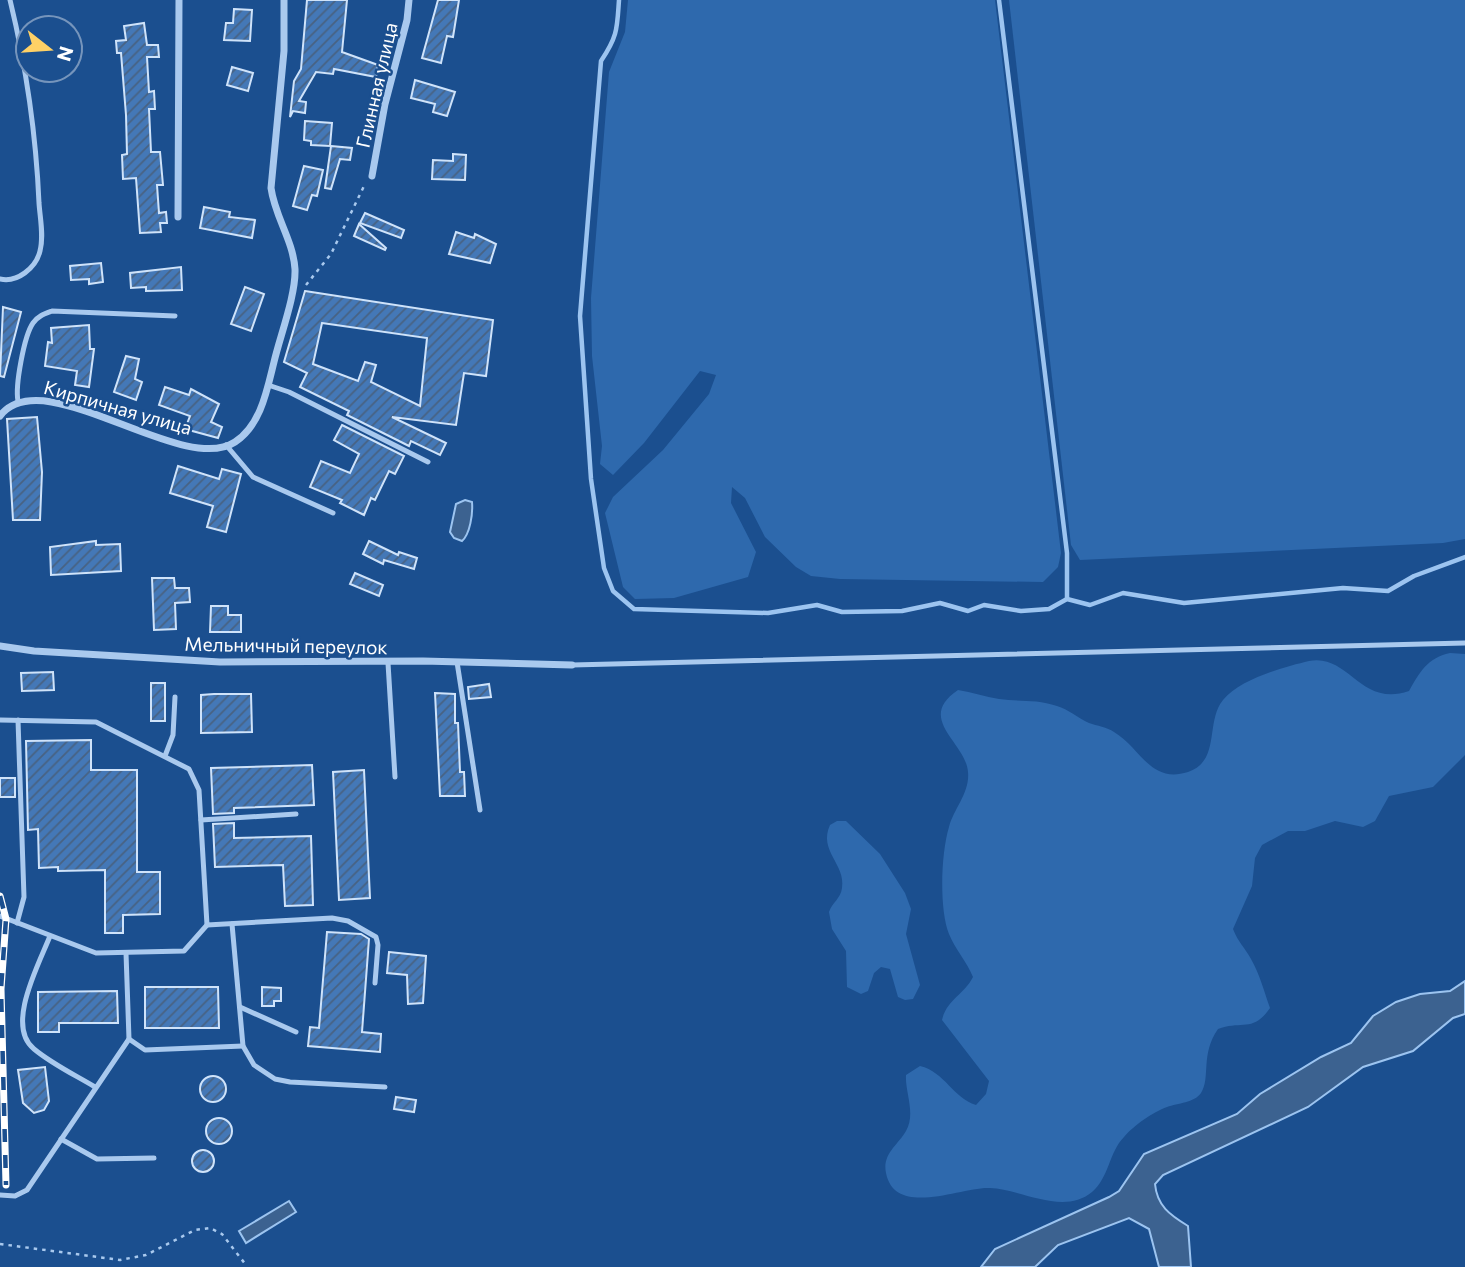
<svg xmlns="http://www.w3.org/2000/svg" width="1465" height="1267" font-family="Commissioner,sans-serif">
<defs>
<pattern id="building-hatch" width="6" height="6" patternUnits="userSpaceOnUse" patternTransform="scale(1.75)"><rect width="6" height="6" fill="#4478b7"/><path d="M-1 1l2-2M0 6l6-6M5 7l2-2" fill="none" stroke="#486282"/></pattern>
</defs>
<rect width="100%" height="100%" fill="#1b4f8f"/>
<g fill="#2e69ad">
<polygon points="628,0 995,0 1061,553 1058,567 1043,582 840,579 811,576 796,567 765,537 745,498 732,487 731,503 756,552 748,577 674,598 635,599 623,587 605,513 613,497 663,450 709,394 716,375 700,371 644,443 613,475 600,464 602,446 592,356 591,298 609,72 625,32"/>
<polygon points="1009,0 1465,0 1465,539 1443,543 1080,560 1071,545"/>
<path d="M1450,653l15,1v101l-32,32 -44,9 -14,25 -12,6 -28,-6 -30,10h-17l-26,14 -7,13 -3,28 -19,43c5,13 12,19 18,30 9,16 13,32 19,49 -17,25 -28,12 -52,21 -18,26 -7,48 -17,64 -7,10 -23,10 -34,14 -14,5 -34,19 -43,30 -15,15 -15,41 -32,55 -29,24 -71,-3 -102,-4 -27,-2 -95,31 -104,-15 -4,-19 12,-28 20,-42 10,-18 -1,-38 0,-56l14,-9c25,6 33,32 56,39l10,-11 3,-13 -47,-61c5,-21 22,-25 31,-43 -6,-15 -18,-28 -24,-43 -10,-25 -8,-81 0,-107 5,-19 21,-34 19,-55 -2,-30 -53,-53 -10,-82 14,2 27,7 41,9 20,3 38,0 58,7 11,3 21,12 32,17 8,3 18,4 25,9 27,16 36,52 74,40 33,-11 17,-50 35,-72 17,-21 61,-33 86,-39 40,-8 51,47 100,30 11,-19 18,-33 41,-38z"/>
<path d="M837,821h9l34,33 25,39 6,16 -5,25 14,51 -7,14 -8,1 -7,-3 -8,-28 -9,-2 -7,6 -6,18 -7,3 -14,-7 -1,-36 -14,-22 -3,-17c3,-9 12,-14 13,-24 4,-24 -24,-37 -12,-63z"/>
</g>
<g fill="#3c6290" stroke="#9cc4f0" stroke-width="2">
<path d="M465,500l7,2c1,12 -2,32 -10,39l-8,-3 -4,-6 6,-28z"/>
<path d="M1465,981v33l-12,4 -40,33 -50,16 -55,40 -145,68 -8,9c2,22 15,31 33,42l3,41h-32l-10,-38 -20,-11 -71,27 -23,22h-54l14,-18 114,-52 10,-6 25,-37 93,-40 23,-20 61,-37 30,-14 22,-27 23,-14 24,-8 30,-3z"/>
<polygon points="289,1201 296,1212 246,1243 239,1231"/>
</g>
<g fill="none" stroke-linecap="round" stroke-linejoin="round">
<g stroke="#9cc4f0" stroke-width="4.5">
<path d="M619,0c-2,28 -1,36 -18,61l-21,255 11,163 13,89 9,23 21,18 134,4 49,-8 25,7 60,-1 38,-8 28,8 16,-6 37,6 28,-2 18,-10 23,6 33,-12 61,10 159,-15 45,3 26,-15 51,-19"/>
<polyline points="999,0 1067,553 1067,599"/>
</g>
</g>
<g fill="url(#building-hatch)" stroke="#cfe3fa" stroke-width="2" fill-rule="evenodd">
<polygon points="307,0 347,0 342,52 378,65 376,77 334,69 333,74 316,72 299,101 306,102 305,113 293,111 290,117 294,81 301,69"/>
<polygon points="438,0 459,0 453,37 447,36 441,63 422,58"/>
<polygon points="234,9 252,10 250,41 224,40 226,23 233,23"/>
<polygon points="144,23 147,45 158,45 159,57 147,57 149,92 154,91 155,109 149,109 151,152 160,152 163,185 157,185 159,213 166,212 167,223 160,223 161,232 140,233 136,178 123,179 122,155 127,154 126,115 121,53 117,53 116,41 126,40 124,26"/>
<polygon points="232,67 253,73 248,91 227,85"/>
<polygon points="415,80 455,92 447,116 433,112 435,104 411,98"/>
<polygon points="305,121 332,123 330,146 311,145 311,141 304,140"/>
<polygon points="331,146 352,148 350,160 340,159 331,189 325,188"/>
<polygon points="453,154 466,155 465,180 432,179 433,160 453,161"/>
<polygon points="304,166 323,170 317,196 312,195 307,210 293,206"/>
<polygon points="204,207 230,212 229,217 255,220 252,238 200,228"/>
<polygon points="365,213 404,230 401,238 360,223"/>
<polygon points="359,224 386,248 385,250 354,236"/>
<polygon points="456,232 474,238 475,234 496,244 490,263 449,254"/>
<polygon points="101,263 103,282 89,284 89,279 71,280 70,266"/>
<polygon points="181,267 182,290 146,291 146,287 131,288 130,273"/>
<polygon points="245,287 264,294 251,331 231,324"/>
<path d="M305,291l188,29 -7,56 -22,-3 -8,52 -64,-8 54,26 -6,12 -29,-14 -2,5 -62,-31 2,-4 -49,-24 7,-14 -23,-11zM322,323l105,15 -7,68 -49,-24 5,-17 -11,-3 -7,19 -45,-17z"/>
<polygon points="3,307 21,312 4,377 0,376"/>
<polygon points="89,325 90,349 94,349 89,387 75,385 77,371 45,366 48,342 52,343 51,328"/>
<polygon points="126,356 139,359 135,379 142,382 136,400 114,392"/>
<polygon points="165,387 189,395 191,389 219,404 211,422 222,427 218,438 185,429 190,416 159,405"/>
<polygon points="37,417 42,472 40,520 13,520 7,419"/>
<polygon points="342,425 404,456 395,474 389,471 375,500 371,498 364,515 340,503 342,500 310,487 321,461 350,473 359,454 334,440"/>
<polygon points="178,466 219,479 222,469 241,474 226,532 207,527 213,506 170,493"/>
<polygon points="96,541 96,545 120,544 121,571 51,575 50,547"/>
<polygon points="369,541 398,555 399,552 417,558 414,569 384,560 383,564 363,554"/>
<polygon points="355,573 383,585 379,596 350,584"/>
<polygon points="152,578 174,578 175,588 189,588 190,602 175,603 176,629 154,630"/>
<polygon points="211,606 228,606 228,615 241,615 241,632 210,632"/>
<polygon points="53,672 54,690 22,691 21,673"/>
<rect x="151" y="683" width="14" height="38"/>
<polygon points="489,684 491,697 469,699 468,687"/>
<polygon points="435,693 455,694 455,723 458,723 460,772 464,772 465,796 440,796"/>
<polygon points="214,694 251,694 252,732 201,733 201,695"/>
<polygon points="91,740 91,770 137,770 137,872 160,872 160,914 123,915 123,933 105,933 105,870 58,871 58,867 39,868 38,829 28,830 26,741"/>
<polygon points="312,765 314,805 234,808 234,813 213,814 211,768"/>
<polygon points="364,770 370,898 339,900 333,772"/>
<rect x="0" y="778" width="15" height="19"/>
<polygon points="234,823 234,838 311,836 313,905 285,906 283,865 215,867 213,824"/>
<polygon points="327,932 361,934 369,939 362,1032 381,1034 380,1052 308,1046 310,1027 319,1028"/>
<polygon points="389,952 426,956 423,1003 408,1004 407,975 387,973"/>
<polygon points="145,987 218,987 219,1028 145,1028"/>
<polygon points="262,987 281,988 281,1001 274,1001 274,1006 262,1006"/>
<polygon points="117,991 118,1023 59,1023 59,1032 38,1032 38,992"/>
<polygon points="45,1067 49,1101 44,1110 34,1113 23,1103 18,1070"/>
<circle cx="213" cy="1089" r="13"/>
<polygon points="396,1097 416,1100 414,1112 394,1109"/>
<circle cx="219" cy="1131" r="13"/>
<circle cx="203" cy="1161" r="11"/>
</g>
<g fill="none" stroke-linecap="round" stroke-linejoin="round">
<g stroke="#a9c9ee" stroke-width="2.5" stroke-dasharray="3.5 5" stroke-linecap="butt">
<polyline points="306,285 331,254 365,184"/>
<polyline points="0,1244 120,1260 146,1255 195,1230 210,1228 222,1234 246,1265"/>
</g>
<g stroke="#a9c9ee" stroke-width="5">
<path d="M0,279c17,4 36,-11 40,-28 4,-15 0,-33 -1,-48 -3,-69 -13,-137 -29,-203"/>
<polyline points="268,385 289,392 428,462"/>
<path d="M18,401c-3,-15 6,-65 15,-78 5,-7 11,-9 19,-12l123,5"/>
<polyline points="226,445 253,477 333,513"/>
<polyline points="457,662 480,810"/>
<polyline points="388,663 395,777"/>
<polyline points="572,665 1465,643"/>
<polyline points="0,720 96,722 189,769 199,790 207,925 332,918 348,921 376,937 378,945 375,983"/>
<polyline points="165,756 173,735 175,697"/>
<polyline points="201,820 296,814"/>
<polyline points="0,916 96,953 184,951 207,925"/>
<polyline points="17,923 24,897 18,720"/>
<polyline points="232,924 243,1046 254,1065 275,1079 290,1082 385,1087"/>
<path d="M50,936c-11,28 -45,90 -16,113 18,15 41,26 61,38"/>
<polyline points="240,1007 296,1032"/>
<polyline points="129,1039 145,1050 243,1046"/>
<polyline points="61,1139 97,1159 154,1158"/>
<polyline points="0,1195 15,1196 27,1190 129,1039 126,953"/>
</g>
<g stroke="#a9c9ee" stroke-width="7">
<polyline points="372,176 385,104 407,20 409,0"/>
<polyline points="178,217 179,0"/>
<path d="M0,416c43,-56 182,61 235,26 26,-17 32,-52 39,-80 6,-26 22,-67 21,-93 -2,-29 -20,-52 -24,-81l13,-137v-51"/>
<polyline points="0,646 34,651 220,662 423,661 572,665"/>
</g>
<g stroke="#fff" stroke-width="7">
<polyline id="rail" points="0,896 6,919 1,989 6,1185"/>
</g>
<use href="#rail" stroke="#1b4f8f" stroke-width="4.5" stroke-dasharray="13" stroke-linecap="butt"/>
</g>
<g text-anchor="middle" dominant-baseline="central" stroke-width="5" stroke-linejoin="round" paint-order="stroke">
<g font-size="19" fill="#fff" stroke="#1b4f8f">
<text transform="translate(376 85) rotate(-77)">Глинная улица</text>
<text transform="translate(118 407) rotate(16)">Кирпичная улица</text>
<text transform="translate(286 645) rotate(1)">Мельничный переулок</text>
</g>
</g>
<g transform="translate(49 49) rotate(107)"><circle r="33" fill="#1b4f8f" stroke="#7695bc" stroke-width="2"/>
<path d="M0-5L12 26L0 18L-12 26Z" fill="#ffd166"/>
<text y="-10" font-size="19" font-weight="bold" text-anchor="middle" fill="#ffffff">N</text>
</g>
</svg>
